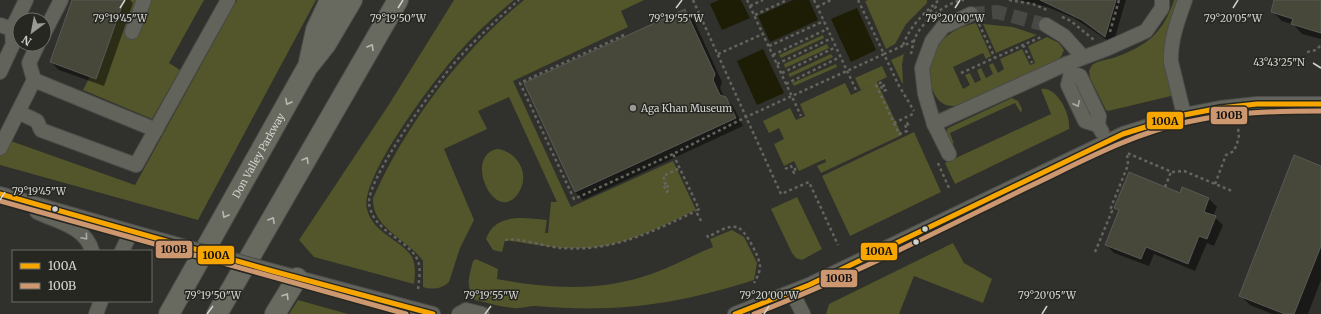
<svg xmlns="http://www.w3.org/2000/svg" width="1321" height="314" font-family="Merriweather,serif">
<rect width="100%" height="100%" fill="#30302c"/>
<g fill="#53552a">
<polygon points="125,0 204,0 169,63 180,70 152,119 83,90 111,35"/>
<polygon points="237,0 316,0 198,220 0,165 0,148 5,139 135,185"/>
<path d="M454,0h60c-18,15 -37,32 -53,50 -23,24 -102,128 -94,159 6,25 35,31 45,48 4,8 3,19 2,27l-100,-27 -15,-17 89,-134z"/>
<path d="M524,0h120l-23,11 7,16 -115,54 58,126 102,-46 23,49c-29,14 -59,29 -91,36 -33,6 -67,-1 -100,-6l-3,12 -9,-2 -7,-11c9,-27 39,-21 61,-19l-2,13h3l3,-31h6l-48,-105 -31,14 9,18 -43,20 30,71 -14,28 -11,34c-7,7 -17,8 -26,5v-26c-14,-21 -52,-33 -50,-63 35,-77 86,-144 151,-198z"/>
<polygon points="868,0 927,0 927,3 906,24 895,44 886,49 865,1"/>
<path d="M1174,0h3l-12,45 10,50 -67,16 -2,-1 -16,-32 -1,-7 3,-6c7,-5 16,-5 24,-8 32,-12 47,-24 58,-57z"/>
<path d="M976,23l15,33 -5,3 -3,-6 -30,14 10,22 7,-4 -5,-10 5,-2 5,10 6,-3 -4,-10 4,-2 5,10 7,-4 -4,-9 4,-2 5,10 6,-4 -4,-10 22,-10 8,16 5,-2 -7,-17 19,-9 12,6 5,7 -2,5 -3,4 -100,46c-29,8 -35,-35 -24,-54 8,-16 24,-25 41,-28z"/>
<polygon points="983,24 1013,27 1037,35 996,53"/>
<polygon points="823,35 824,38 781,58 779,55"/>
<polygon points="827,44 829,48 785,68 784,64"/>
<polygon points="831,54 833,57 790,77 788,74"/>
<polygon points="904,54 902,64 903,83 902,83 891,60"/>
<polygon points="836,64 837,67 794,86 792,83"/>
<polygon points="882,66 887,77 877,82 902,135 821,173 817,166 826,162 825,159 799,171 794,161 784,166 774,144 784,139 779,128 769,133 763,121 790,108 796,120 805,116 800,104 845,83 851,95 874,84 861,90 855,78"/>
<path d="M1041,89c16,-3 30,26 28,40l-114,55 -10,-21 106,-49z"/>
<polygon points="1012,98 1018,101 1022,109 1021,113 1015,103 950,133 954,144 950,142 946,132 948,128"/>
<polygon points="914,132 941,192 850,236 822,176"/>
<path d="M497,149c21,2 35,27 20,46 -23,29 -54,-39 -20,-46z"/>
<polygon points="797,197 822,249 802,260 796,258 792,253 771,209"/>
<path d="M732,230l12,7 13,26 -3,17c-78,25 -138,33 -219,26 -7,0 -14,3 -21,2 -13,-1 -26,-5 -39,-8 -10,-15 -6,-22 -2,-39l3,-2 22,10 -1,10c53,10 105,13 157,-6 20,-7 39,-18 59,-26l-3,-8z"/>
<polygon points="953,243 964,263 992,279 983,303 914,276 899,314 826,314 829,304"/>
<polygon points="298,300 348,314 289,314"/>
</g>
<g fill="#1c1d04">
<polygon points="719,0 741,0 750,18 722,30 710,4"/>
<polygon points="793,0 809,0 818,20 770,42 758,16"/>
<polygon points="857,8 876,50 851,62 831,19"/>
<polygon points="763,49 784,93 757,105 737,61"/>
</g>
<g fill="#0007">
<polygon points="73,0 130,0 133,3 104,86 59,70 51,62"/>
<polygon points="1019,0 1126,0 1113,44 1074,18 1047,7"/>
<polygon points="1275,0 1321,0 1321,39 1302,34 1294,25 1282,21 1272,11"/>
<polygon points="685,10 693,18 722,82 720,88 724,97 733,106 743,126 583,200 575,192"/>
<polygon points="1321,167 1321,280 1308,314 1272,314 1250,305 1240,295"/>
<polygon points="1180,194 1209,199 1217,207 1213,216 1223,225 1214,246 1207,243 1195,271 1154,254 1149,266 1114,253 1106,245 1120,212 1115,208"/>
</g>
<g fill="#48483a" stroke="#595956">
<polygon points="72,0 124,0 96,79 50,62"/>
<polygon points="1040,0 1116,0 1105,37 1082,20"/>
<polygon points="1274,0 1321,0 1321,33 1291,24 1293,19 1271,12"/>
<polygon points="685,9 715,74 713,80 720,95 726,97 736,118 575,192 524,83"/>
<polygon points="1294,155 1321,166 1321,246 1294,314 1285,314 1239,296"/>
<polygon points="1129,172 1180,193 1182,187 1209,198 1204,212 1216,216 1207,239 1199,236 1188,264 1146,247 1141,259 1105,245 1119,210 1114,208"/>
</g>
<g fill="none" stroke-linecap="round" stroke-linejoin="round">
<polyline stroke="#484844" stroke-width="14" stroke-dasharray="14 7" stroke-linecap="butt" points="971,14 997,12 1046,25"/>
<g stroke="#4c4c4a" stroke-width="16">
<g id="minor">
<polyline points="0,25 12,29"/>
<polyline points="1046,25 1064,36 1083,57"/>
<polyline points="132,32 144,0"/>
<polyline points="44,33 61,0"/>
<polyline points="0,72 13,44 12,29 26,0"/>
<polyline points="1071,73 1080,76 1099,116 1098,125 1102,132"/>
<polyline points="34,80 29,63 38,44"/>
<polyline points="18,112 34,80 156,130"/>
<path d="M1184,115l-13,-53c-1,-22 7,-42 14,-62"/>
<polyline points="934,124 925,94 922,68 932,41 943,27 971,14"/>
<polyline points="1098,125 1085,121 1068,85 1071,73 1066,64 1106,49 1146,31 1162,8 1162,0"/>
<polyline points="0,148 18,112 37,121 41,130 136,165 228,0"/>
<polyline points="949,154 934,124 1066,64"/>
<polyline points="0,194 139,234"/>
<path d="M37,212c21,10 49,15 55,39"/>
<polyline points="122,251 131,232"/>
<polyline points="276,272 433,314"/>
<polyline points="792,292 803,314"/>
<polyline points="96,314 101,301"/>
<polyline points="459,314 466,310 482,314"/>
<polyline points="735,314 809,285 1123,134 1184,115 1220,108 1257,104 1321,104"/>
</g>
</g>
<g stroke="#4c4c4a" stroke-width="22">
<g id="highway">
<polyline points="309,62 316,30 330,0"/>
<path id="s1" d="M169,314l138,-246 19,-24 26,-44"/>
<polyline points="217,314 398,0"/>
<polyline points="275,314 297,278"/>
</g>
</g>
<g stroke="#65655f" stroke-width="2.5" stroke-dasharray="3 3" stroke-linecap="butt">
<polyline points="693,0 781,194 809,182 838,245"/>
<polyline points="747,0 801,116"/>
<polyline points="814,0 856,90"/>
<polyline points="1009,0 1033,4 1047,10"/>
<polyline points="750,6 763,0"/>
<polyline points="817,7 831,0"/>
<polyline points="924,14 928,13 937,6"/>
<polyline points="755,15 787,0"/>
<polyline points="1062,17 1071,21 1094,40"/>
<polyline points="979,24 995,58"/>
<polyline points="1110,32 1119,0"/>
<polyline points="624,35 520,83 574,199 673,154"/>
<polyline points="914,41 884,54 898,84 914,111"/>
<path d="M903,45c7,-19 21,-32 36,-45"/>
<polyline points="1023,45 1032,63"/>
<polyline points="769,46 824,21"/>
<polyline points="1307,52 1316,50 1321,45"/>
<polyline points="718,54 763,34"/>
<path d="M911,54c1,-5 2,-11 4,-16 6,-16 33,-37 49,-38"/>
<polyline points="773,55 827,29"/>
<polyline points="777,64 832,38"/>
<polyline points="782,73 836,47"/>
<polyline points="961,73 1041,37"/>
<polyline points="786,84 840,57"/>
<polyline points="881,86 883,91 886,90 882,82 876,85 894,123 915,113"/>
<polyline points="894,123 899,134 907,131 905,124 907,123 910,128"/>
<polyline points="938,163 949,188"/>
<polyline points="785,169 791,166 794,173 796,172 794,166"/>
<polyline points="1215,184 1226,155 1234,151 1239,138 1238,127"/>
<polyline points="667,185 669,190 667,192 663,184 666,183 663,176 678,169"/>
<polyline points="1165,187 1171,172"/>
<polyline points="701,221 696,211 699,209 673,154 746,117 884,54 858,0"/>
<path d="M707,235l1,2c8,-4 19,-12 29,-10 8,2 23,31 23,39 0,6 -3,12 -6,17"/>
<path d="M505,240c14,-3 40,7 57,8 50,4 90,-16 134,-37"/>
<polyline points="1095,252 1112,211 1110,210 1128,165 1127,153 1172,172 1184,171 1232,191"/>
<path d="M418,289c1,-8 3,-20 0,-28 -7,-18 -36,-27 -46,-47 -1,-3 -3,-8 -3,-11 -1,-27 68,-120 87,-142 20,-22 41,-42 63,-61"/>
</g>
<use href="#minor" stroke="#62635a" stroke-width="14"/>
<use href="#highway" stroke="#696a5f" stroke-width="20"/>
<g stroke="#4c4c4a" stroke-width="16" stroke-linecap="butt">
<polyline id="minor-bridge" points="139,234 276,272"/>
</g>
<use href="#minor-bridge" stroke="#62635a" stroke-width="14"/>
<g stroke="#272722" stroke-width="8">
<g id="bus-1">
<polyline points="0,194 276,272 433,314"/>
<polyline points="735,314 809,285 1123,134 1184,115 1220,108 1257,104 1321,104"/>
</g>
</g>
<g stroke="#272722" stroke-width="8">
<g id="bus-2">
<polyline points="0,201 406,314"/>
<path d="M754,314c93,-36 182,-82 272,-126 53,-25 104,-54 161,-66 45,-10 89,-11 134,-11"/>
</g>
</g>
<use href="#bus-1" stroke="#f7a600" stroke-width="5"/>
<use href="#bus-2" stroke="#cd976f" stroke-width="5"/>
</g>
<defs><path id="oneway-chevron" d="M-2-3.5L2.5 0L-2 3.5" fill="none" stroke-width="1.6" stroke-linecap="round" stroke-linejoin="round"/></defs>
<g stroke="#b8b8b3">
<use href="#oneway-chevron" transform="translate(371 47) rotate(-60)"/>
<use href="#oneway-chevron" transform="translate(288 102) rotate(119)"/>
<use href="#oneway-chevron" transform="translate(306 160) rotate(-60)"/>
<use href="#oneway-chevron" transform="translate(225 215) rotate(119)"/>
<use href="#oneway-chevron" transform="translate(272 220) rotate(-60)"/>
<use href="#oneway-chevron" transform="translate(286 296) rotate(-58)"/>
</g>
<g stroke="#ababa6">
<use href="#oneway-chevron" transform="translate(1077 104) rotate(64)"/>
<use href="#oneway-chevron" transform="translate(85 237) rotate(49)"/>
</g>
<path fill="none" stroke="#d2d2cf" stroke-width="1.5" d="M120,8l5,-8M398,8l5,-8M676,8l6,-8M955,8l5,-8M1233,8l5,-8M1313,63l8,5M0,200l5,-8M207,314l6,-8M485,314l6,-8M764,314l5,-8M1042,314l5,-8"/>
<circle fill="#999996" stroke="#272722" stroke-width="1.5" cx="633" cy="108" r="4"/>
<g fill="#d2d2cf" stroke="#272722" stroke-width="1.5">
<circle cx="55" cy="209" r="3.5"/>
<circle cx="925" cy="229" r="3.5"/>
<circle cx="916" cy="242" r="3.5"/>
</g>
<g text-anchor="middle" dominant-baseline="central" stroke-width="3" stroke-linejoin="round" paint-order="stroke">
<g font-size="10" fill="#d2d2cf" stroke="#272722" text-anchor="start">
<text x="641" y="108">Aga Khan Museum</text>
</g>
<g font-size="10" fill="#d2d2cf" stroke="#272722">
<text stroke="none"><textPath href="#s1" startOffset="182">Don Valley Parkway</textPath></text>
</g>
</g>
<g font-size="10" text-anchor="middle" fill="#d2d2cf" stroke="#272722" stroke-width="3" stroke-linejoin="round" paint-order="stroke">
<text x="120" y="22">79°19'45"W</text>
<text x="398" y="22">79°19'50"W</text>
<text x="676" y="22">79°19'55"W</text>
<text x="955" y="22">79°20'00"W</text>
<text x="1233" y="22">79°20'05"W</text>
<text x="1279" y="66">43°43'25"N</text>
<text x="39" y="195">79°19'45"W</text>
<text x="213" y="299">79°19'50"W</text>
<text x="491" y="299">79°19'55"W</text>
<text x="769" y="299">79°20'00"W</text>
<text x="1047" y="299">79°20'05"W</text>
</g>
<g stroke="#272722" stroke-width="1.5">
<rect x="1210" y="106" width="38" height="19" rx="4" fill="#cd976f"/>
<rect x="1146" y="111" width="38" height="19" rx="4" fill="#f7a600"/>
<rect x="155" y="240" width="38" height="19" rx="4" fill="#cd976f"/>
<rect x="860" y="242" width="38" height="19" rx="4" fill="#f7a600"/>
<rect x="197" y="245" width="38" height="20" rx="4" fill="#f7a600"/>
<rect x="820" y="269" width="38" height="19" rx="4" fill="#cd976f"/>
</g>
<g font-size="11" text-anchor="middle" font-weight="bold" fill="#111">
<text x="1229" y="119">100B</text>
<text x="1165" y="125">100A</text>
<text x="174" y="253">100B</text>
<text x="879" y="255">100A</text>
<text x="216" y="259">100A</text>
<text x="839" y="282">100B</text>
</g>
<rect x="12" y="250" width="140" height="52" fill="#272722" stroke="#6b6b67"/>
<rect x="20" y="263" width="20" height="6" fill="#f7a600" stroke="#6b6b67"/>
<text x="48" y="270" font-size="12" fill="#d2d2cf">100A</text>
<rect x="20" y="283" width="20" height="6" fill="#cd976f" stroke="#6b6b67"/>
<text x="48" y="290" font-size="12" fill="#d2d2cf">100B</text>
<g transform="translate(32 32) rotate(212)"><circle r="19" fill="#272722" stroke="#6b6b67"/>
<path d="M0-3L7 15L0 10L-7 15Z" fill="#999996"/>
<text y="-6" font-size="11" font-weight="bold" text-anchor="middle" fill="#d2d2cf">N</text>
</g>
</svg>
